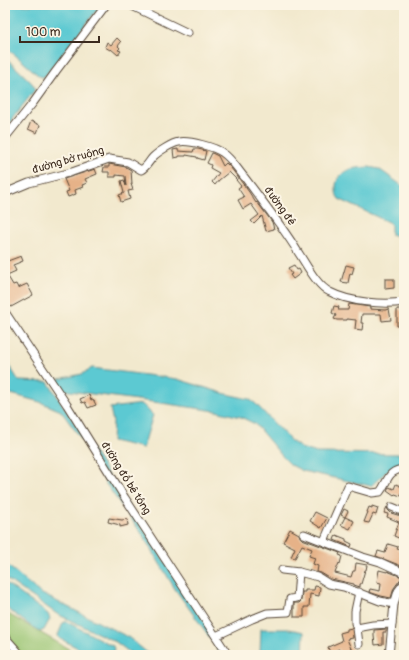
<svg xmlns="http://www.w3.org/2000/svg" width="409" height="660" font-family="Pangolin,sans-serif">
<rect width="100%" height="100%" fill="#fcf5e5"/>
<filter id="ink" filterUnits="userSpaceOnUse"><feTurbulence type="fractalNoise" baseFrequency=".025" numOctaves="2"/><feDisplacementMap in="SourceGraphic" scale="8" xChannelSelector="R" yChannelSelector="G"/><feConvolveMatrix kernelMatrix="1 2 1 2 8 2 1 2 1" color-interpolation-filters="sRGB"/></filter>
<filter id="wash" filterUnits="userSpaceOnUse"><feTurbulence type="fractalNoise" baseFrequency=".012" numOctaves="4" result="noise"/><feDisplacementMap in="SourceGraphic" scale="16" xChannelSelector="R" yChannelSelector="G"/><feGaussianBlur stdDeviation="0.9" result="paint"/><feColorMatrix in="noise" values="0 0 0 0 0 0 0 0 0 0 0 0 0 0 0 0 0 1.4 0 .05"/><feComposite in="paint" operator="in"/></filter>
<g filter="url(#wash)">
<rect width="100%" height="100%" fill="#f2e9ce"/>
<polygon fill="#98c471" stroke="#6a7748" points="5,612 79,655 5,655"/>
<g fill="#5cc9d2" stroke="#4c7a78">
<polygon points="5,5 101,5 45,76 42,77 39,76 5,46"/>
<polygon points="5,57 32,83 35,88 34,91 5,128"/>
<path d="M369,167l10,2 25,18v52l-13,-5v-9l-1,-2 -51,-24c-3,-4 -3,-7 -3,-12 0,-4 1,-6 3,-9 6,-11 19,-10 30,-11z"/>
<polygon points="5,359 19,381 48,382 226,655 221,655 206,632 175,589 142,534 106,484 88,448 61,411 40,402 11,394 5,396"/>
<polygon points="92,368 177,379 226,394 249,399 256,404 291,441 301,448 317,453 404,454 404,463 388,470 371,486 303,471 291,465 282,456 255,424 241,417 216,411 168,404 62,390 55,380 82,374"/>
<polygon points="142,404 153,415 143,448 112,441 113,422 110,408"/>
<polygon points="5,562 7,565 40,593 128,637 150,655 133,655 116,642 57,614 5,578"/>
<polygon points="5,584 7,584 48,614 50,619 44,630 39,632 5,607"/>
<polygon points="65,622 67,622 113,646 114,650 111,655 91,655 59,638 58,635 63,623"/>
<polygon points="261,629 289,629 304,632 303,655 264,655 260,652"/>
</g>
<g id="blocks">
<g fill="#e6b288">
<polygon points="117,38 121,42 118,46 120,48 118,50 121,51 118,55 111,49 110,50 105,47 107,42 111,45"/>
<polygon points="31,121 40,125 37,133 28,129"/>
<polygon points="178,149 178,151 193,152 194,149 198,149 206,151 204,160 197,158 197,157 186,155 186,156 179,156 179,157 174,158 173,150"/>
<polygon points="212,153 218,156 223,166 226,163 231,168 249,192 256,203 257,202 272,222 274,229 266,231 262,216 254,224 251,221 259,215 251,204 243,209 238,200 244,197 238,188 241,186 236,180 237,180 229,172 219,180 215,185 212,182 219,173 210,168 211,165 207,163"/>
<polygon points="109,164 126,167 131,170 132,184 131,184 133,190 128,191 130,199 121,202 119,195 124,193 121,181 124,180 126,186 125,176 116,175 116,177 109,177 109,172 103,172 104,167 109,167"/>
<polygon points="95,169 97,174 85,179 87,183 82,185 83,187 75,190 76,194 68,197 66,192 69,191 64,179"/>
<polygon points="21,256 23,261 13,265 16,271 7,275 13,285 16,284 18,288 27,284 33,295 11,307 5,298 5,262"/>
<polygon points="294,265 297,270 299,269 301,273 293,279 290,275 292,274 288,268"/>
<polygon points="346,265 354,267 352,274 350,273 348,283 341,282"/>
<polygon points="385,279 394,279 394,288 385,289"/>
<polygon points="349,304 370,307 370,309 385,310 389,309 391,320 382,321 381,314 362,314 361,323 363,323 362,330 355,329 356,320 347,319 347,320 337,320 334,319 336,315 332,313 334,306 339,307 338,310 348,310"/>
<polygon points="397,309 401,309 401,311 404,311 404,327 399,328 399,326 397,326"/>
<polygon points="89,395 91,400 93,399 96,405 88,408 85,402 82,403 80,399"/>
<polygon points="396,484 404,488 401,496 395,494 394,495 387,490 389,487 394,489"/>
<polygon points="372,506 378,508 376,515 373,514 369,523 364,522 368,512 367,512 369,507 372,508"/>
<polygon points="387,507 388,510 391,513 404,517 404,539 401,538 401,539 394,536 399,522 387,517 388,514 384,513"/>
<polygon points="344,509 348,511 345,517 354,521 350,529 341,525 345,517 341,515"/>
<polygon points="315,512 327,518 321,528 310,521"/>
<polygon points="109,518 122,520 127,519 128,525 120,527 120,525 108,522"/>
<polygon points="290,529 299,534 300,537 302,539 340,553 339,555 342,556 340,564 339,563 335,573 351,577 353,571 355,571 356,563 367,565 366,570 365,570 361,584 360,584 360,587 354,585 354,584 331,579 321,573 317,572 318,566 313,564 315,558 309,556 312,549 302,545 295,558 291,557 295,548 283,542"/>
<polygon points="336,535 346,539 346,541 352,544 351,547 334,540"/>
<polygon points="388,544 398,547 397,549 404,551 404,567 376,556 378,551 385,553"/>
<polygon points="379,570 387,572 387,571 402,577 394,588 391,598 381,596 369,592 370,589 380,591 381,583 377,582"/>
<polygon points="315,586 320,587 319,596 310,594 309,607 304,607 304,617 294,617 294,603 299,603 301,601 302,592 305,592 305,590 314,590"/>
<polygon points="352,628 353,638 347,639 352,651 341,655 339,649 330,653 328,647 342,641 340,633 347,631 347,629"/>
<polygon points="386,629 386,632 383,632 383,644 375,645 374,636 374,630"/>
</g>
</g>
</g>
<g filter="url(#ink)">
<use href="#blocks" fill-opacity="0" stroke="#564738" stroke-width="1"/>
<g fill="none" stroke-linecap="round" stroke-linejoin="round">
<g stroke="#564738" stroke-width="9">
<g id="minor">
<polyline points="130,5 188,33"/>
<polyline points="5,138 33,103 56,71 106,5"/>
<path d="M5,193l24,-10 43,-11 37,-13 19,3 13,8c6,-3 8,-9 12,-13 5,-5 19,-14 26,-15 10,-2 36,5 44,11 9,6 15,17 22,25 18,24 37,48 53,74 8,12 19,34 32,40 19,10 52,13 74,10"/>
<polyline points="5,312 67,405 125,498 228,655"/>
<polyline points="392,507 404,512"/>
<polyline points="304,534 363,557 380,562 404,573"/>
<path d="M324,541l24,-55 24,7 8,-1c8,-10 7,-22 24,-23"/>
<polyline points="282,570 299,572 318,577 329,584 344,587 380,601 394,604"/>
<polyline points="359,592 355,611 355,623 357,628 359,644"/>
<polyline points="357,628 373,625 392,624"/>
<polyline points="216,636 252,619 267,613 288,612 290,599 297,598 299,572"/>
<polyline points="5,637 21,655"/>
<polyline points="389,655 394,604 398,591 404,583"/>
</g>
</g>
<use href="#minor" stroke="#fff" stroke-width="7"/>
</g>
</g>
<g text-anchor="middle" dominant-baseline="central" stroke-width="4" stroke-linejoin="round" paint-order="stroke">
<g font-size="11" fill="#3b2a1e" stroke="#fcf5e5">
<text transform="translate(68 160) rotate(-16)">đường bờ ruộng</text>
<text transform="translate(280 206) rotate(54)">đường đê</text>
<text transform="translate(126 478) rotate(58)">đường đổ bê tông</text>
</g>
</g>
<rect width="409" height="660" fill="none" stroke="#fcf5e5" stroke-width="20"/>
<path d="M20 36v6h79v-6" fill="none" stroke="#3b2a1e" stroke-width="2"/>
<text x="26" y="36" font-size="12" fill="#3b2a1e" stroke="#fcf5e5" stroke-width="3" paint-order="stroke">100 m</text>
</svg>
